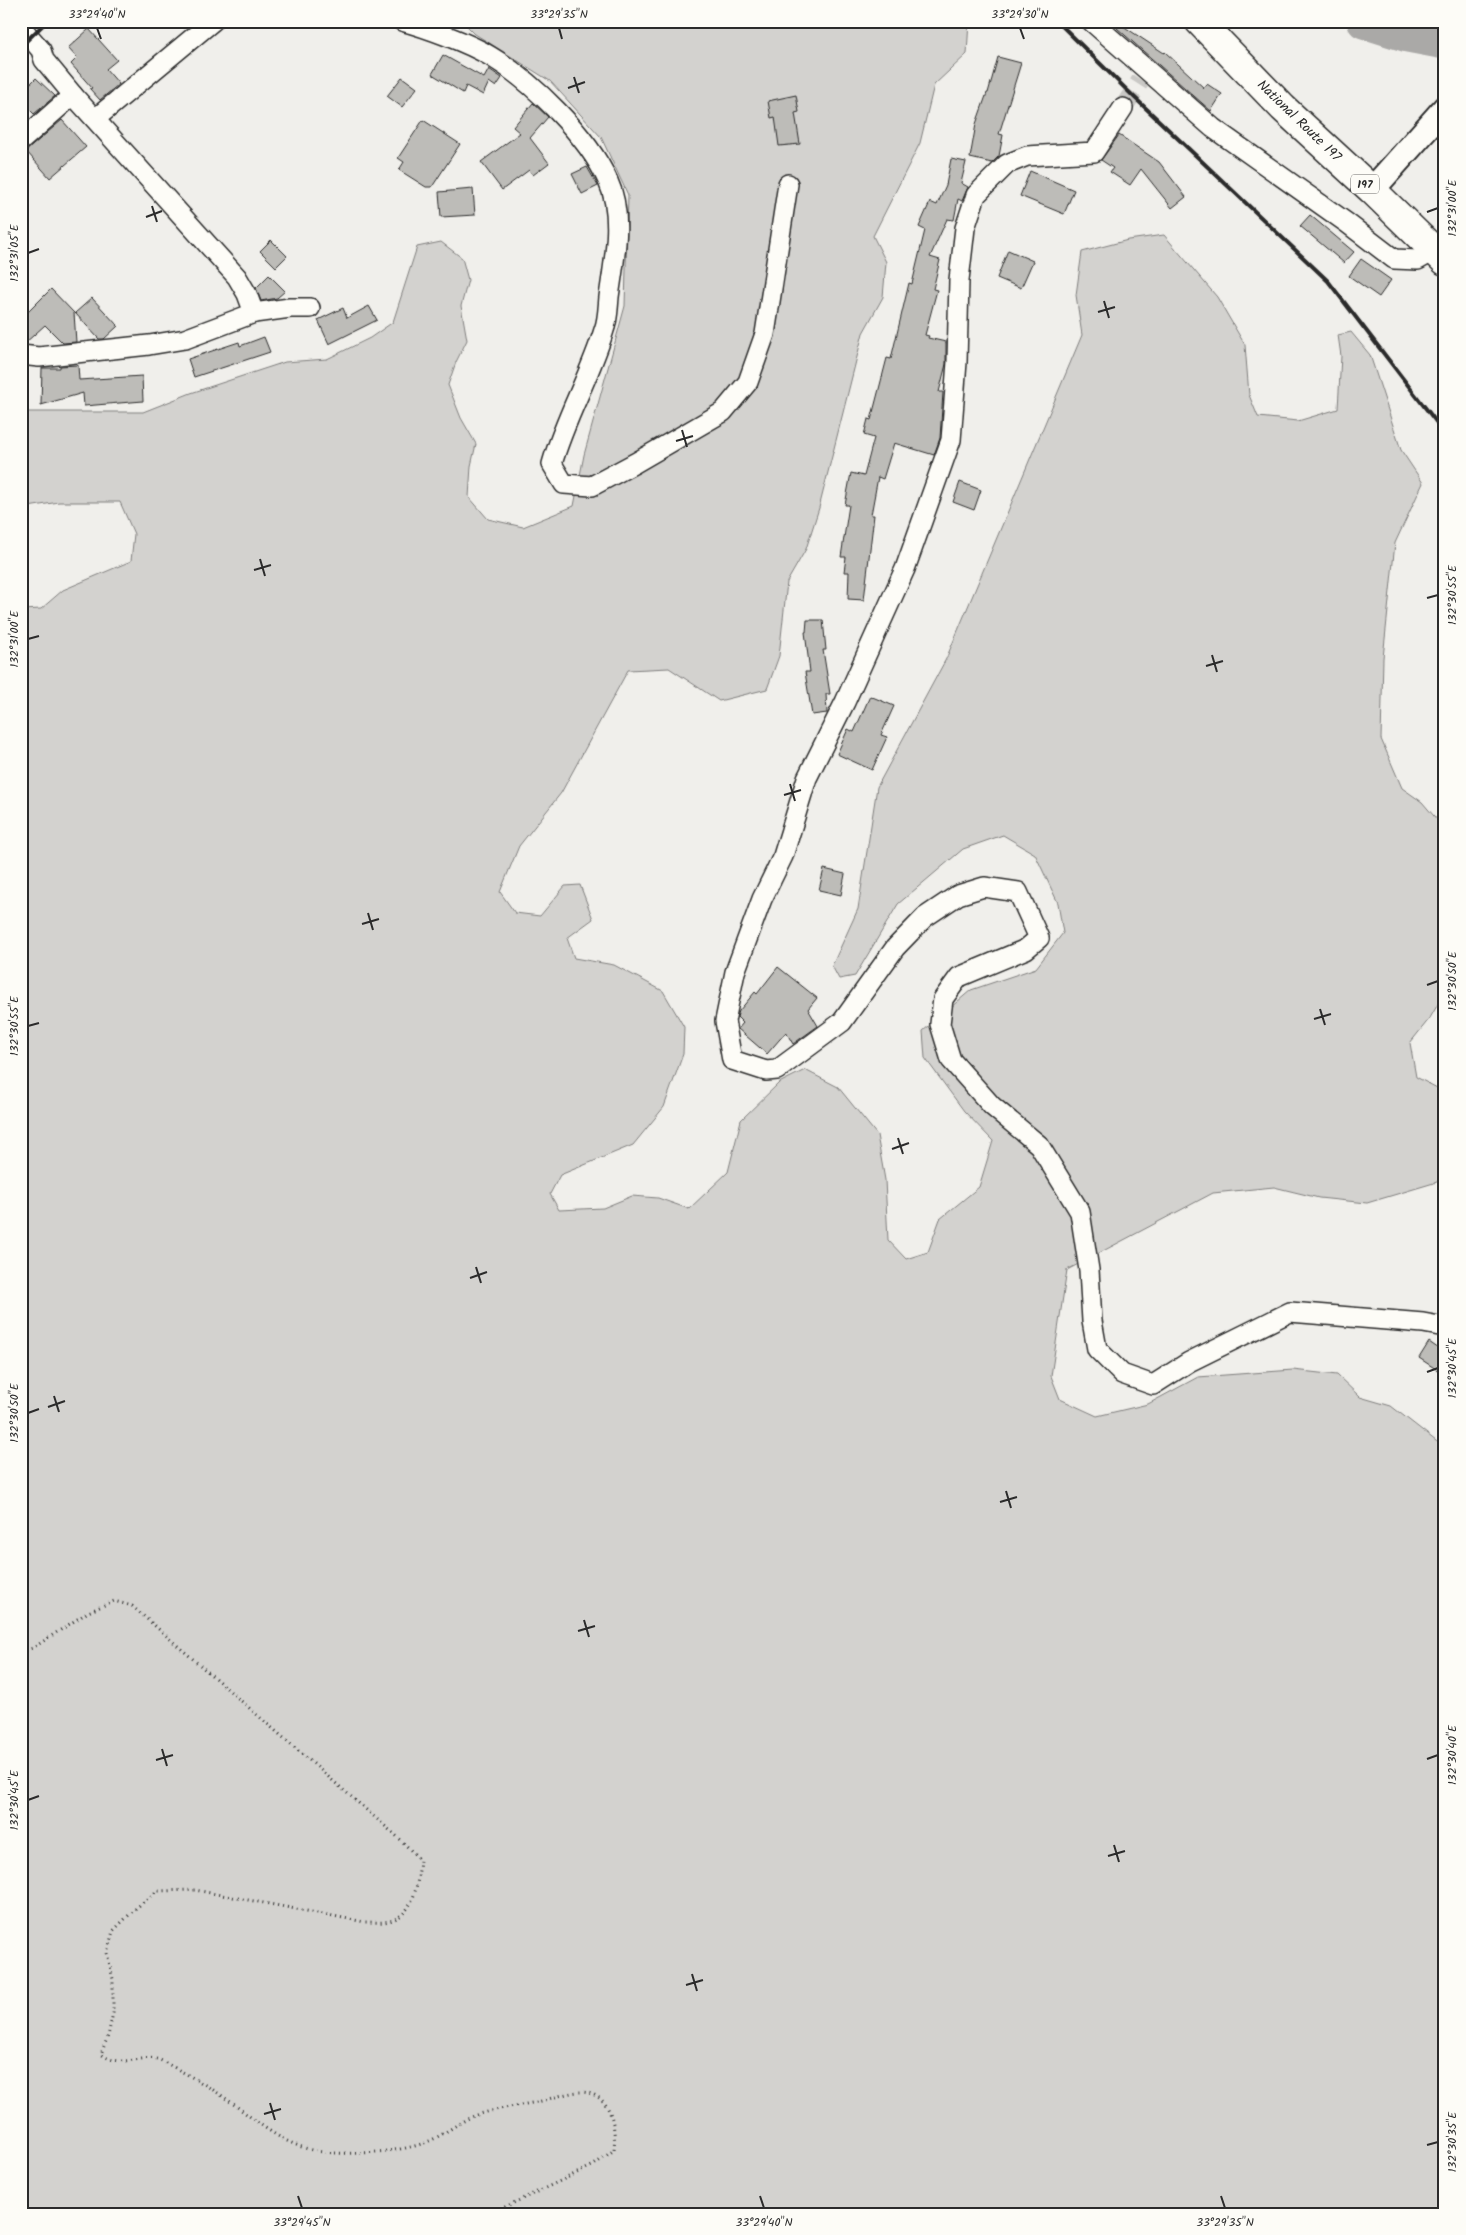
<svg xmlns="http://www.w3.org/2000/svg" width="1466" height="2235" font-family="Kalam,sans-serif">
<rect width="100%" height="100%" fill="#f0efeb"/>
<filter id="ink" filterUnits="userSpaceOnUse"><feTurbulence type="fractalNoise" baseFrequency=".02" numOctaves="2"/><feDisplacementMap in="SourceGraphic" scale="10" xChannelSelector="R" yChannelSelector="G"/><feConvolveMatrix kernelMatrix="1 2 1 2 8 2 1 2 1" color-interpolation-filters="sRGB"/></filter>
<g filter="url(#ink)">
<polygon fill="#d3d2cf" stroke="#7f7e7d" points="462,21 969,21 967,54 934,85 920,143 873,236 886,262 883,297 863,333 819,508 806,549 787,582 779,656 767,689 719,701 669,668 628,670 561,793 519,846 500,892 515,913 540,916 565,886 580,885 593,919 567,938 574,958 614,965 663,991 684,1027 683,1054 664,1107 633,1145 560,1175 550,1194 559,1210 603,1208 632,1196 658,1198 689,1209 728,1172 741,1120 779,1083 805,1070 838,1087 877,1135 885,1180 888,1240 906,1259 928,1252 940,1219 979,1187 993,1141 964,1111 925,1058 923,1031 971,990 1036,968 1063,933 1058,903 1035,854 1003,835 963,849 898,904 855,976 839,979 832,966 858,909 877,787 946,659 1082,335 1076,295 1082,252 1128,240 1164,235 1217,297 1245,345 1249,395 1258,417 1298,421 1338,409 1341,356 1338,335 1351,332 1370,355 1401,450 1423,483 1395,543 1383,658 1381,739 1402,788 1422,802 1445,829 1445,992 1430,1018 1410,1043 1416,1077 1445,1092 1445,1170 1437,1182 1367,1203 1319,1198 1274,1187 1213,1193 1067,1270 1051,1376 1060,1399 1097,1416 1148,1404 1198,1377 1293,1370 1337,1375 1360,1397 1391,1406 1445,1448 1445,2214 21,2214 21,610 41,609 63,590 131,561 134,534 120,502 59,502 28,507 21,503 21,412 143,412 191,393 285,362 327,359 370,338 393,322 417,247 441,242 462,258 468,280 461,306 467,340 456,362 448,385 461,418 476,444 471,466 469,497 488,519 523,527 574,506 584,455 625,306 628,195 601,137 550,81 475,34"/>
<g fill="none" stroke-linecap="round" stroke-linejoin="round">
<polyline stroke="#aaa9a7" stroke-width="35" points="1364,21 1408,35 1445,42"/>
</g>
<g fill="#bdbcb8" stroke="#2b2b2b">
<polygon points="1120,24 1164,53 1165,52 1204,88 1207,84 1222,94 1211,111 1117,28"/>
<polygon points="89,29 117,60 106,69 119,84 100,100 90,89 92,88 71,64 77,58 68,48"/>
<polygon points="443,55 484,78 489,69 502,78 496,87 489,82 483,95 466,86 463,93 432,74"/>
<polygon points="998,57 1021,63 999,134 1003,135 999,156 992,163 970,158 976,124 987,93 988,93"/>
<polygon points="402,77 417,88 402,107 387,96"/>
<polygon points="36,78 55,96 34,114 21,101 21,93"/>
<polygon points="796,95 799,112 795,113 800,144 779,146 775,117 771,118 768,101"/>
<polygon points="533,103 548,117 530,138 549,163 533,175 529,170 502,190 481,162 520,133 513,127"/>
<polygon points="62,120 86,147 50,178 26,151"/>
<polygon points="423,120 460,144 432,187 426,187 399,170 404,162 398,158"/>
<polygon points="1119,135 1159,162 1186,197 1172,208 1141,169 1130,185 1110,172 1113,168 1101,160"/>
<polygon points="951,159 966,162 961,183 968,187 962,201 958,199 954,220 947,219 930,257 940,260 933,289 937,290 925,335 929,336 928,338 946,342 946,364 939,392 943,392 940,438 934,455 894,443 883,479 878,477 871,515 874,515 864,600 848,599 849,572 844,572 846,557 841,557 849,505 845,505 851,473 864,476 874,438 864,435 868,419 871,420 887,358 891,359 909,283 912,284 925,230 919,227 930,202 937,205 946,185"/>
<polygon points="587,167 598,186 582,194 572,174"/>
<polygon points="1030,171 1074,190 1064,214 1020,196"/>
<polygon points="473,189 475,215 441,217 439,192"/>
<polygon points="1310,215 1354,252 1344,263 1300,226"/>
<polygon points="271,240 287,256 276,267 260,251"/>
<polygon points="1008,250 1033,261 1021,288 997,278"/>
<polygon points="1361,259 1391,280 1379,297 1349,276"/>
<polygon points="269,275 285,291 277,298 261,301 256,288"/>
<polygon points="51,289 74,313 76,342 63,343 45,325 24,344 21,344 21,319"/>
<polygon points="92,298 118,326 104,339 99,339 75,313"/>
<polygon points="369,306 377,320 329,344 318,320 343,308 347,318"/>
<polygon points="264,337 270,352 194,377 188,359 239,342 240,346"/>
<polygon points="78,365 79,380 142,376 143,401 84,406 83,393 41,405 42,368 60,368 60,366"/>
<polygon points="960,482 981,490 974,510 953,502"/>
<polygon points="807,620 823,620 826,650 823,650 830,694 826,694 827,713 812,715 805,672 810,672 805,632 806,632"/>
<polygon points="870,696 894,706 881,735 887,737 872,770 837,754 848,729 854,732"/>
<polygon points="824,869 845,874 841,895 819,890"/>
<polygon points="778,967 817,998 808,1009 818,1026 793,1044 786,1032 767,1054 738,1029 743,1023 737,1017 739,1011 755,992 757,994"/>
<polygon points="1429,1342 1445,1353 1445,1375 1419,1358"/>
</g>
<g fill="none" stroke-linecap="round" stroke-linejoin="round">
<polyline stroke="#c9c8c5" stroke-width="19" stroke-dasharray="19 9" stroke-linecap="butt" points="1123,108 1141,80"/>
<g stroke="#2b2b2b" stroke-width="22">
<g id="minor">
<path d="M402,21c23,6 67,22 88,35 42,25 98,80 118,125 16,34 6,80 1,116 -1,10 -1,23 -5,33 -14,46 -39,88 -52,134l12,20 28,2 43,-23 88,-51 25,-30 17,-48 23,-150"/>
<polyline points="1091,21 1213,128 1347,223 1394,259 1418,260 1434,251"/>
<polyline points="21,27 41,50 44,60 73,95 237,277 247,294 254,313"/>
<polyline points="1123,108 1094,152 1027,156 1007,164 976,195 965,228 959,280 957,362 951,440 905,569 845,702 807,778 783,856 762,899 735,972 725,1021 732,1060 766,1071 777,1070 842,1022 895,948 925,917 958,895 984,887 1018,892 1039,938 1026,949 959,977 943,999 940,1024 951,1060 992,1106 1039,1145 1080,1212 1089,1270 1092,1321 1097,1349 1122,1374 1153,1385 1189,1362 1290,1312 1423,1323 1445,1327"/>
<polyline points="95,119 213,21"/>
<polyline points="21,141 73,95"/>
<polyline points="21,355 39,357 149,345 185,339 254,313 290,308 310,308"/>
</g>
</g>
<g stroke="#2b2b2b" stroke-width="28">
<polyline id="tertiary" points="1372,190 1445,108"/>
</g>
<g stroke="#2b2b2b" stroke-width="31">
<polyline id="trunk" points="1199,21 1283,108 1372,190 1445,261"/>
</g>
<path stroke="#2b2b2b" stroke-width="3" stroke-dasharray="1 4" stroke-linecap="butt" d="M21,1651l12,-3 55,-36 26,-11 18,5 269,234 19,20c-2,22 -5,55 -31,61 -7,2 -16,1 -24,1l-170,-32 -38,1 -21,17 -23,23 -6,22 6,26v34l-5,23 -7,18c21,16 44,-2 61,7 23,12 45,24 66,39 26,19 48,40 80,49 26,8 90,4 116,-6 18,-6 32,-20 50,-27 20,-7 42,-10 63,-14 14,-3 31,-10 44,-10 31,1 35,35 33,58l-20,15 -104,49"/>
<use href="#minor" stroke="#fdfcf7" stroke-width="19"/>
<use href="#tertiary" stroke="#fdfcf7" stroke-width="24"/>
<use href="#trunk" stroke="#fdfcf7" stroke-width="28"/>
<g stroke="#2b2b2b" stroke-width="4">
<polyline points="1057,21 1134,97 1328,281 1437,423 1445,437"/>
<polyline points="21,46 47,21"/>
</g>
</g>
</g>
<path fill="none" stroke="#2b2b2b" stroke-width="2" d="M97,28l4,11M559,28l3,11M1020,28l4,11M574,77l5,16M568,88l17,-6M152,206l5,16M1427,212l11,-4M146,217l16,-6M28,253l11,-4M1104,301l5,17M1098,312l17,-5M682,430l5,17M676,441l17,-5M260,559l5,17M254,570l17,-5M1427,598l11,-3M28,639l11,-3M1212,655l5,17M1206,666l17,-5M790,784l5,17M784,795l17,-5M368,913l5,17M362,924l17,-5M1427,985l11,-4M1320,1009l5,16M1314,1019l17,-5M28,1026l11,-3M898,1138l5,16M892,1149l17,-6M476,1267l5,16M470,1278l17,-6M1427,1372l11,-4M54,1396l5,16M48,1407l17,-6M28,1413l11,-4M1006,1491l5,17M1000,1502l17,-5M584,1620l5,17M578,1631l17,-5M162,1749l5,17M1427,1759l11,-4M156,1760l17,-5M28,1800l11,-4M1114,1845l5,17M1108,1856l17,-5M692,1974l5,17M686,1985l17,-5M270,2103l5,17M264,2114l17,-5M1427,2145l11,-3M298,2196l4,12M760,2196l4,12M1221,2196l4,12"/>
<g text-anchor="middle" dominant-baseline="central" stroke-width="5" stroke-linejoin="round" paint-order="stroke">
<rect fill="#fdfcf7" stroke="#6a6a68" stroke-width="1" x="1351" y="174.5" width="28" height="19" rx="4"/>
<g font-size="12" font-weight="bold" fill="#2b2b2b">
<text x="1365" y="184">197</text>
</g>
<g font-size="14" fill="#2b2b2b" stroke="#fdfcf7">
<text transform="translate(1299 121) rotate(44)">National Route 197</text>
</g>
</g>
<rect width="1466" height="2235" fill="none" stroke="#fdfcf7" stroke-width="55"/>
<rect x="28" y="28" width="1410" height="2180" fill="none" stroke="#2b2b2b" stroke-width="2"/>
<g font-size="12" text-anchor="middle" fill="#2b2b2b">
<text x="97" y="18">33°29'40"N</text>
<text x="559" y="18">33°29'35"N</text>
<text x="1020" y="18">33°29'30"N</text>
<text transform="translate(1452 208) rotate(-90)" y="4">132°31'00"E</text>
<text transform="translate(14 253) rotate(-90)" y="4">132°31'05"E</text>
<text transform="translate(1452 595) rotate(-90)" y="4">132°30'55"E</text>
<text transform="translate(14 639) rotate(-90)" y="4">132°31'00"E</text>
<text transform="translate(1452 981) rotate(-90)" y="4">132°30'50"E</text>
<text transform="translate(14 1026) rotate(-90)" y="4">132°30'55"E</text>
<text transform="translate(1452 1368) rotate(-90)" y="4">132°30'45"E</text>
<text transform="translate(14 1413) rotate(-90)" y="4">132°30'50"E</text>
<text transform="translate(1452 1755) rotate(-90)" y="4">132°30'40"E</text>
<text transform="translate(14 1800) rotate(-90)" y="4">132°30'45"E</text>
<text transform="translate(1452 2142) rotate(-90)" y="4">132°30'35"E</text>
<text x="302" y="2226">33°29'45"N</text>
<text x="764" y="2226">33°29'40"N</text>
<text x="1225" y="2226">33°29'35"N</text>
</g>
</svg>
